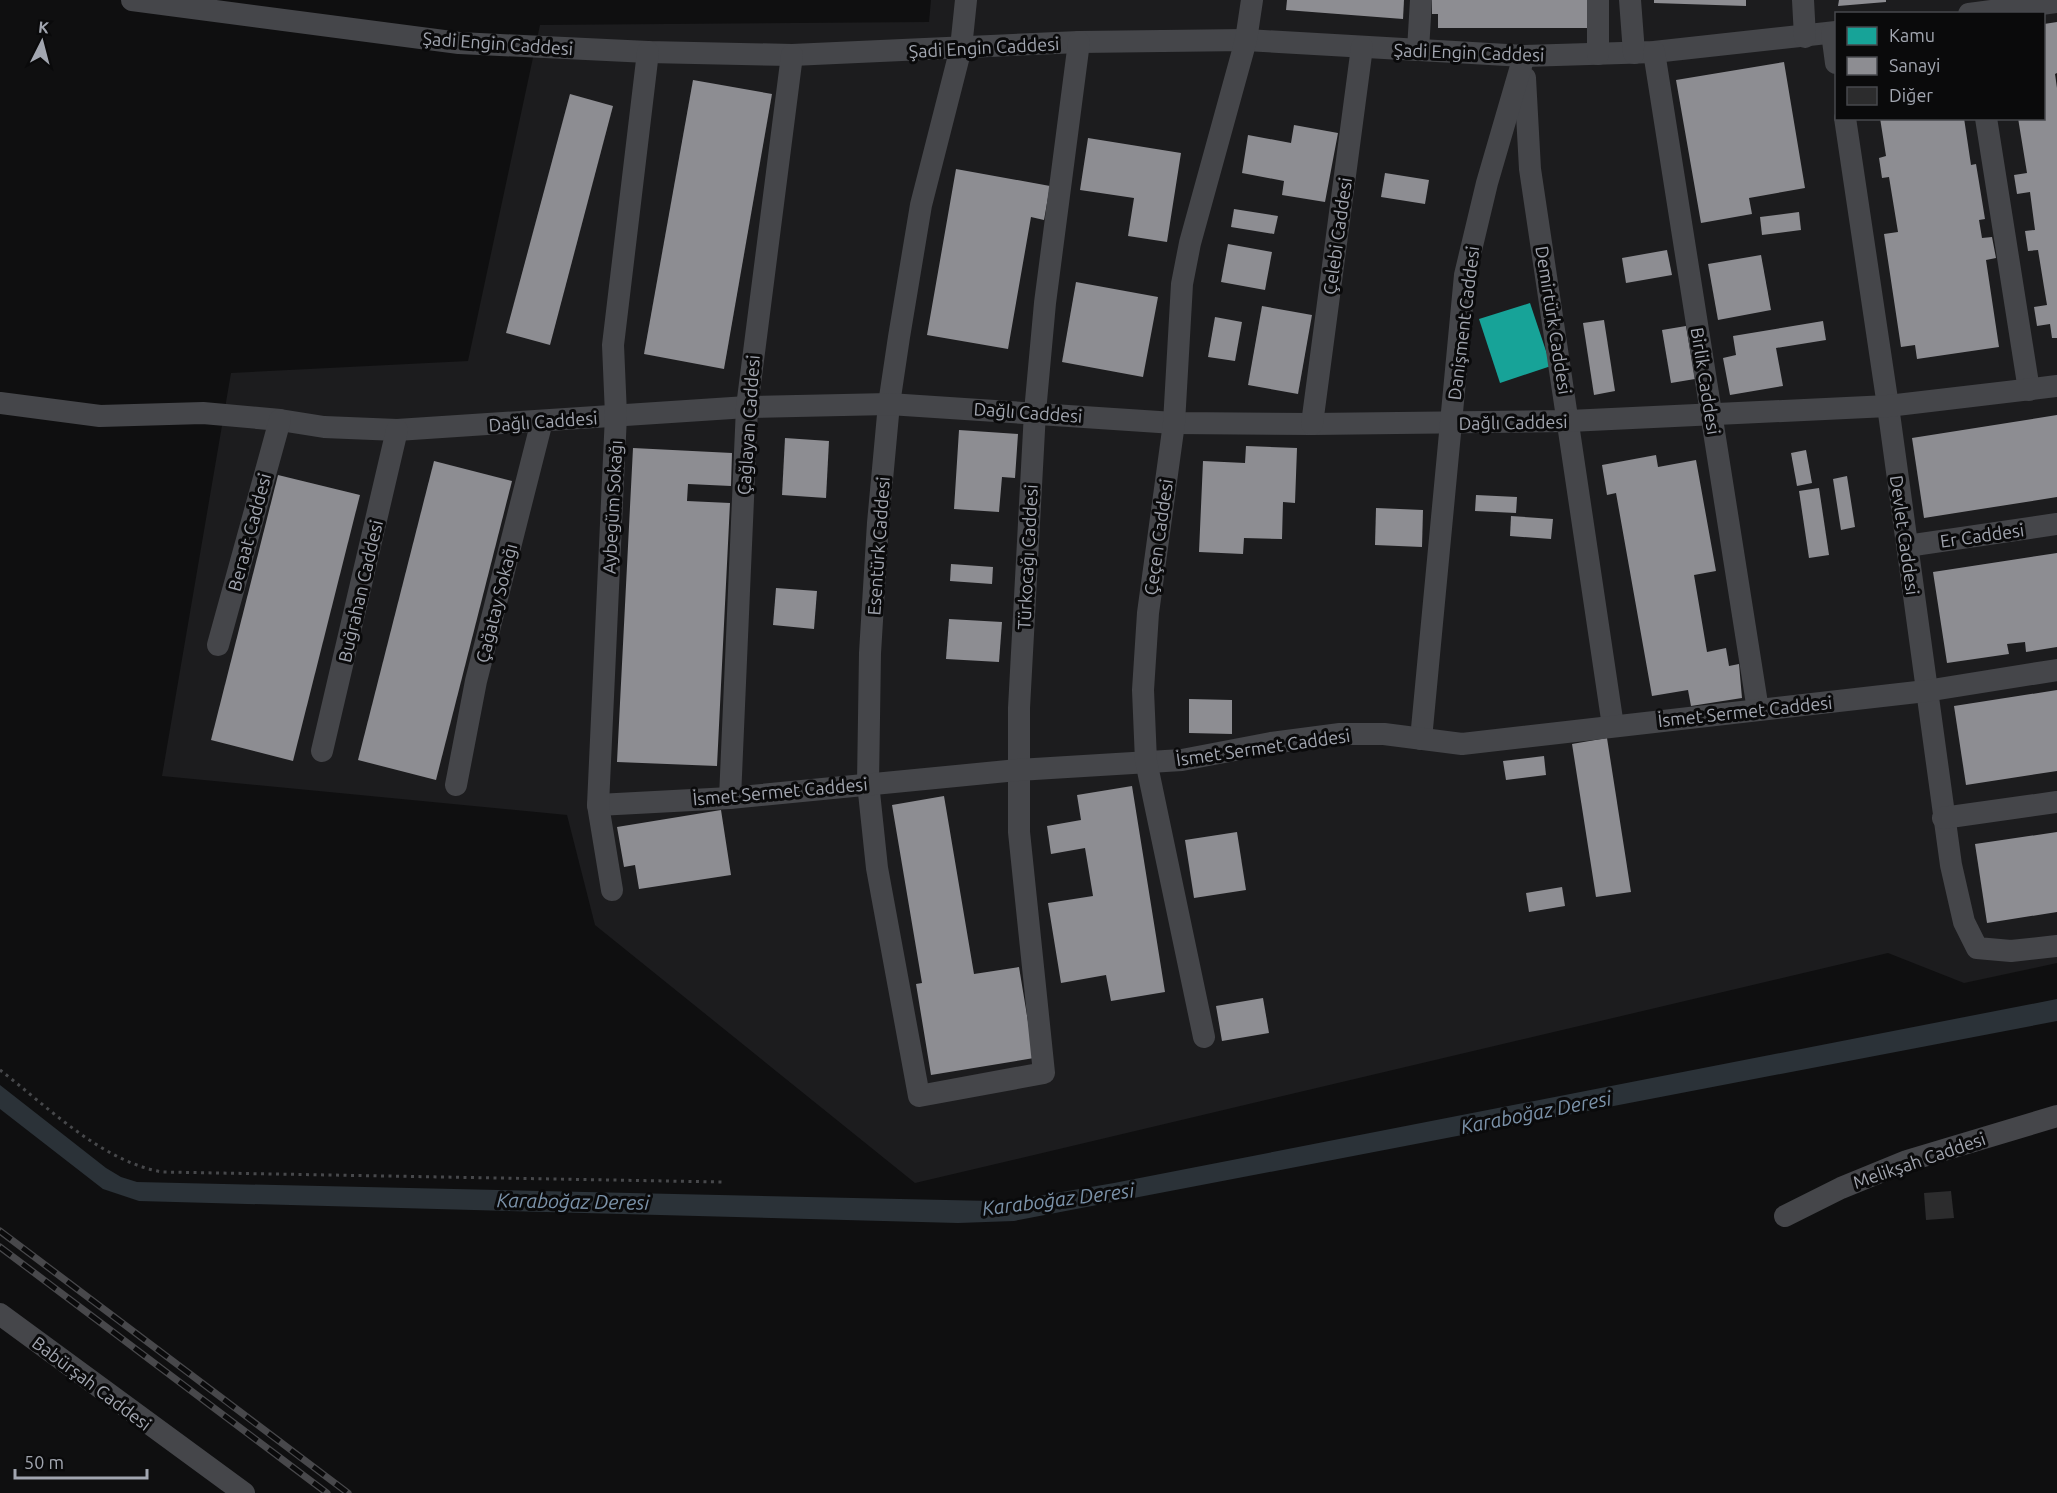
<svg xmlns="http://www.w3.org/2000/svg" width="2057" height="1493" font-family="Ubuntu,sans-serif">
<rect width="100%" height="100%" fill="#0f0f10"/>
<path fill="#1c1c1e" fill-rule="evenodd" d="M931,0h1126v963l-93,20 -76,-30 -973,230 -320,-258 -28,-110 -405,-39 69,-403 237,-12 72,-336 389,-3zM1836,14h208v104h-208z"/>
<polygon fill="#2b3238" points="2057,999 2057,1021 1014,1221 958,1223 139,1201 103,1189 0,1109 0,1085 106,1168 121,1177 137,1182 992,1201 1021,1199 1114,1183"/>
<polygon fill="#17a398" points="1530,303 1551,366 1500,383 1479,319"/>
<g fill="#8d8d92">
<polygon points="1287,0 1404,0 1403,19 1286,10"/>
<polygon points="1432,0 1588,0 1588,28 1438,28 1438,14 1432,14"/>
<polygon points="1654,0 1746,0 1746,6 1654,3"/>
<polygon points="1839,0 1886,0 1886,2 1838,6"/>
<polygon points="2057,22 2057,73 2055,74 2057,88 2057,338 2052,338 2050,324 2037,326 2034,307 2047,305 2044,287 2038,250 2028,251 2025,231 2035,230 2030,192 2017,194 2014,175 2027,173 2018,118 2044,118 2044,24"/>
<polygon points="1784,62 1805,188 1749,198 1752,214 1701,223 1676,80"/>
<polygon points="693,80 772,94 724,369 644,354"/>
<polygon points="570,94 613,106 550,345 506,333"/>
<polygon points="1880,118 1964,118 1971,165 1976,164 1979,182 1985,219 1979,220 1982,238 1992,237 1996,258 1986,260 1999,347 1917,359 1915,345 1901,347 1884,234 1898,232 1889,177 1882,178 1879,158 1886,156"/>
<polygon points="1294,125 1338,133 1325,202 1282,195 1284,181 1242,173 1248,135 1291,143"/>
<polygon points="1088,138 1181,153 1167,242 1128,236 1134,198 1080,190"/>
<polygon points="956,169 1050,186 1044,220 1031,217 1008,349 927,335"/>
<polygon points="1385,173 1429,180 1425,204 1381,197"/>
<polygon points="1234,209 1278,216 1274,234 1231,227"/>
<polygon points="1799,212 1801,230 1762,235 1760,217"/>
<polygon points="1228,244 1272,252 1265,290 1221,282"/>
<polygon points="1667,250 1672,275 1626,283 1622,258"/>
<polygon points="1761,255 1771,310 1718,320 1708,264"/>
<polygon points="1076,282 1158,297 1143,377 1062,362"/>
<polygon points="1262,306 1312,315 1298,394 1248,385"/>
<polygon points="1215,317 1242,322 1235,361 1208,357"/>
<polygon points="1604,320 1615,391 1594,395 1583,323"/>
<polygon points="1823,321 1826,340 1776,348 1783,386 1730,395 1723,358 1736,355 1733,336"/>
<polygon points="1686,326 1695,379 1671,383 1662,330"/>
<polygon points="2057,415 2057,497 1924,518 1912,438"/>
<polygon points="959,430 1018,434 1015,478 1002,477 999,512 954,509"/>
<polygon points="785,438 829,441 826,498 782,495"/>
<polygon points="1246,446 1297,448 1295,503 1283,502 1282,539 1244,538 1243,554 1199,552 1203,461 1245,463"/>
<polygon points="633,448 732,453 731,486 688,484 687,501 730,503 717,766 617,762"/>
<polygon points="1806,450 1812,483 1797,486 1791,453"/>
<polygon points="1656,455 1658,467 1696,460 1716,571 1694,575 1707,652 1726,648 1729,666 1739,664 1742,698 1691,706 1688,690 1652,696 1616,493 1607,495 1602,465"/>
<polygon points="434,461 512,481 436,780 358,760"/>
<polygon points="278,475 360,495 293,761 211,740"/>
<polygon points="1847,476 1855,527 1841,530 1833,479"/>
<polygon points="1819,488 1829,555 1809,558 1799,491"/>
<polygon points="1476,495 1517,497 1516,513 1475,511"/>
<polygon points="1376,508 1423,510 1422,547 1375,545"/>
<polygon points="1511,516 1553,519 1551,539 1510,536"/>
<polygon points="2057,553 2057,647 2026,652 2025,642 2007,644 2009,654 1947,663 1933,572"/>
<polygon points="951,564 993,567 992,584 950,581"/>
<polygon points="776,588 817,591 814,629 773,625"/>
<polygon points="949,619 1002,622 999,662 946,659"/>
<polygon points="2057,690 2057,771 1966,785 1954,706"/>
<polygon points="1189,699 1232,700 1232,734 1189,733"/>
<polygon points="1607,738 1631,892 1596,897 1572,744"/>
<polygon points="1544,756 1546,775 1506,780 1503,761"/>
<polygon points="1132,786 1165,992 1111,1001 1106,975 1061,983 1048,903 1093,896 1085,848 1051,854 1047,826 1081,820 1077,795"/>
<polygon points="944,796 974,974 1019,967 1034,1058 931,1075 916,984 922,983 892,805"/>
<polygon points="721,810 731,875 639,889 635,865 624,867 617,827"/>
<polygon points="1237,832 1246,890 1194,898 1185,840"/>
<polygon points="2057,832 2057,912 1987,923 1975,844"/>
<polygon points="1562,887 1565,906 1529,912 1526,893"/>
<polygon points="1263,998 1269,1033 1222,1041 1216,1006"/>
</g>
<polygon fill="#2c2c2d" points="1951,1191 1954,1218 1926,1220 1924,1193"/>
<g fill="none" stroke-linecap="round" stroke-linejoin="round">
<path stroke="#47484b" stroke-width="3" stroke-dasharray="3 4.5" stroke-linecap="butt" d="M0,1070c48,37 101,91 162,102l560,10"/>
<g stroke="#45464a" stroke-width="22">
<polyline points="132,0 459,43 648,52 792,55 1079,42 1246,40 1524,56 1654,52 1836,32"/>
<polyline points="966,0 961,48 921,205 899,337 889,404 878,523 870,653 868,783 877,868 919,1096 1044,1073 1019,832 1019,708 1035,412 1045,303 1079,42"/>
<polyline points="1598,0 1598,54"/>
<polyline points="1630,0 1634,53"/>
<polyline points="1803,0 1805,37"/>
<polyline points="1969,14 2057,2"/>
<polyline points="1832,33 1836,63"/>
<polyline points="1418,50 1421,0"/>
<polyline points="1654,52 1758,710"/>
<polyline points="1525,78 1530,169 1613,726"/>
<polyline points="1845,118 1888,406 1951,865 1964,922 1977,948 2011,951 2057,946"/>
<polyline points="1986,118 2029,390"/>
<polyline points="0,403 100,416 203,413 280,420 324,427 397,430 747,407 889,404 1174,423 1312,424 1569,421 1888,406 2057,386"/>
<polyline points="1312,424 1362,47"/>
<polyline points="1907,546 2057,524"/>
<polyline points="218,645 280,420"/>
<polyline points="1421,739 1465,275 1487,183 1524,56"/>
<polyline points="322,751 397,430"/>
<polyline points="456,785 476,681 542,421"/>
<polyline points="730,798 747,407 792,55"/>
<polyline points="598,805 730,798 1018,770 1182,760 1271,743 1340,734 1384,734 1462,744 1926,691 2057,670"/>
<polyline points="1943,818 2057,802"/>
<polyline points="612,890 598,805 616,415 613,345 648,52"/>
<polyline points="1204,1037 1146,761 1143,690 1148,613 1174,423 1182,284 1190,243 1246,40 1252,0"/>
<polyline points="1785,1216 1841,1188 1907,1161 2057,1116"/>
<polyline points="0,1314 244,1493"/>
</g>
<g stroke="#48484b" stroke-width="7">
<g id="rail">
<polyline points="0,1231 348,1493"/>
<polyline points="0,1247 327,1493"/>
</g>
</g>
<use href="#rail" stroke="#0a0a0b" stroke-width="4.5" stroke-dasharray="14" stroke-linecap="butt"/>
</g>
<g text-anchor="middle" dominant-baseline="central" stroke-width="6" stroke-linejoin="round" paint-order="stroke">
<g font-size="18" fill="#a2a6b0" stroke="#0a0a0b">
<text transform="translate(498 43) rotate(4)">Şadi Engin Caddesi</text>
<text transform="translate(984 47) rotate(-3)">Şadi Engin Caddesi</text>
<text transform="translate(1469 52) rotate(2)">Şadi Engin Caddesi</text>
<text transform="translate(1337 236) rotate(-82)">Çelebi Caddesi</text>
<text transform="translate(1554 320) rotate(81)">Demirtürk Caddesi</text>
<text transform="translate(1463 323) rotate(-83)">Danişment Caddesi</text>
<text transform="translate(1706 381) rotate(81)">Birlik Caddesi</text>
<text transform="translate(1028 412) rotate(4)">Dağlı Caddesi</text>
<text transform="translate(543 421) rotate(-4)">Dağlı Caddesi</text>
<text transform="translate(1513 422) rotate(-1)">Dağlı Caddesi</text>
<text transform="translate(748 425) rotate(-86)">Çağlayan Caddesi</text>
<text transform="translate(612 507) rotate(-87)">Aybegüm Sokağı</text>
<text transform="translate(249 532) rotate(-75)">Beraat Caddesi</text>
<text transform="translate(1905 535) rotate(82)">Devlet Caddesi</text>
<text transform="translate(1982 535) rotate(-8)">Er Caddesi</text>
<text transform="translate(1158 537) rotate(-82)">Çeçen Caddesi</text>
<text transform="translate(878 546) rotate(-86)">Esentürk Caddesi</text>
<text transform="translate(1027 557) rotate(-87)">Türkocağı Caddesi</text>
<text transform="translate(360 591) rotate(-77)">Buğrahan Caddesi</text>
<text transform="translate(496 603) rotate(-76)">Çağatay Sokağı</text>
<text transform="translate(1745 711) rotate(-6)">İsmet Sermet Caddesi</text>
<text transform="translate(1263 747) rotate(-8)">İsmet Sermet Caddesi</text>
<text transform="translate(780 791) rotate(-5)">İsmet Sermet Caddesi</text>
<text transform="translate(1919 1160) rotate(-19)">Melikşah Caddesi</text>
<text transform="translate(92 1383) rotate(37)">Babürşah Caddesi</text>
</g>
<g font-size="20" font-style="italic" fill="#7b92a9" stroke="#0a0a0b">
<text transform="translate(1536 1112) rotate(-11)">Karaboğaz Deresi</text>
<text transform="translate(1058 1199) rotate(-7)">Karaboğaz Deresi</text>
<text transform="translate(573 1201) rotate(1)">Karaboğaz Deresi</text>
</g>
</g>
<rect x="1835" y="12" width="210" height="108" fill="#0a0a0b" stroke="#47484d" stroke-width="1.5"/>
<rect x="1847" y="27" width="30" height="18" fill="#17a398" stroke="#47484d" stroke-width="1.5"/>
<text x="1889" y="42" font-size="18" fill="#a2a6b0">Kamu</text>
<rect x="1847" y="57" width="30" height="18" fill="#8d8d92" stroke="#47484d" stroke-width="1.5"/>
<text x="1889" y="72" font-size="18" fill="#a2a6b0">Sanayi</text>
<rect x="1847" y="87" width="30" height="18" fill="#2c2c2d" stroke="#47484d" stroke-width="1.5"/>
<text x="1889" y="102" font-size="18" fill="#a2a6b0">Diğer</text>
<g transform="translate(42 42) rotate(6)" stroke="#0a0a0b" stroke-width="4.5" paint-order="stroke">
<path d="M0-4.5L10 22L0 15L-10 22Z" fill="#a2a6b0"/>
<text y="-9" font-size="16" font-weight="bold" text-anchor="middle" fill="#a2a6b0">K</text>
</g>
<path d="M15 1469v9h132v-9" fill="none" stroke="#a2a6b0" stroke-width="3"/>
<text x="24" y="1469" font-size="18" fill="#a2a6b0" stroke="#0a0a0b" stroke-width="4.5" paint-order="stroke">50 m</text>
</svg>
